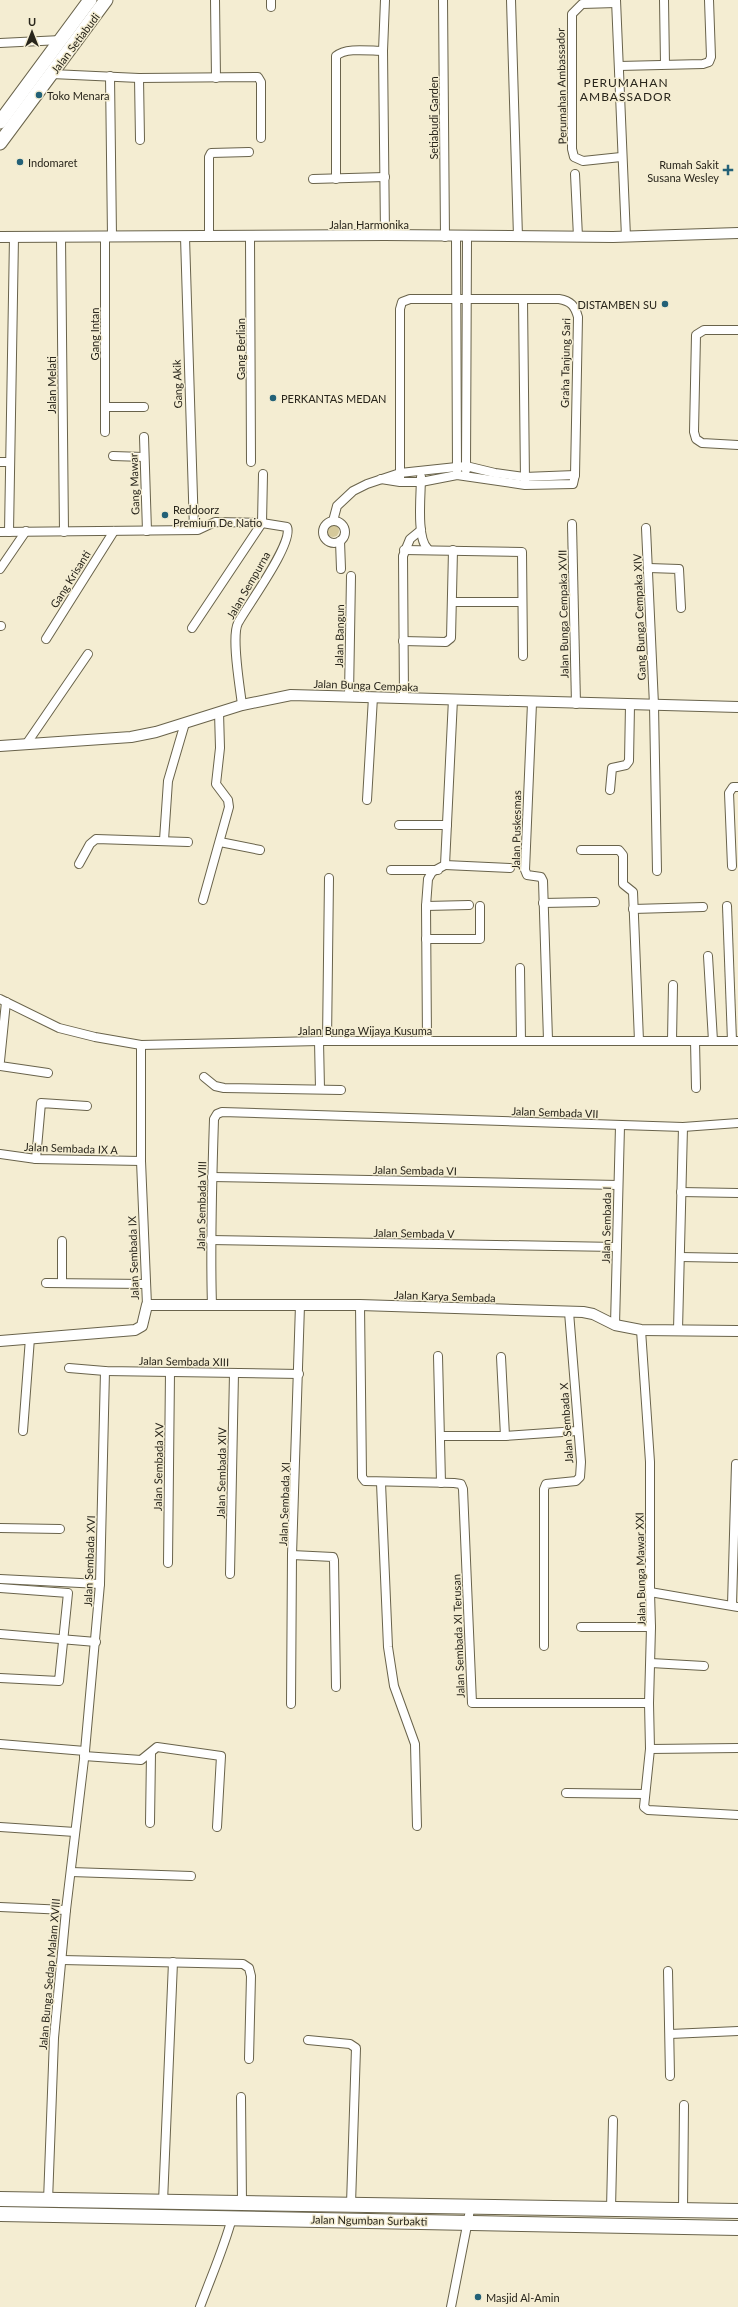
<svg xmlns="http://www.w3.org/2000/svg" width="738" height="2307" font-family="Lato,sans-serif">
<rect width="100%" height="100%" fill="#f4edd2"/>
<circle fill="#d5c99b" cx="333" cy="531" r="6"/>
<g fill="none" stroke-linecap="round" stroke-linejoin="round">
<g stroke="#69634b" stroke-width="10">
<g id="minor">
<polyline points="215,0 216,78"/>
<polyline points="271,0 271,7"/>
<polyline points="385,0 383,51 385,235"/>
<polyline points="443,0 445,237"/>
<polyline points="511,0 518,237"/>
<polyline points="616,0 626,237"/>
<polyline points="664,0 665,64"/>
<polyline points="616,3 582,4 572,14 572,149 574,157 583,161 621,157"/>
<polyline points="0,43 61,40"/>
<polyline points="619,66 703,64 709,62 711,57 709,0"/>
<polyline points="52,74 139,78 258,77 261,82 261,138"/>
<polyline points="110,76 112,237"/>
<polyline points="139,78 140,140"/>
<polyline points="575,174 578,237"/>
<polyline points="313,179 385,177"/>
<path d="M336,179v-123c10,-9 34,-5 47,-5"/>
<polyline points="209,236 209,157 211,153 249,152"/>
<polyline points="61,237 64,532"/>
<polyline points="185,237 194,530"/>
<polyline points="250,237 251,462"/>
<polyline points="456,237 457,471"/>
<polyline points="523,300 525,481"/>
<polyline points="738,330 704,330 696,335 694,432 696,439 702,443 738,445"/>
<polyline points="105,407 144,407"/>
<polyline points="105,432 105,237"/>
<polyline points="144,437 147,531"/>
<polyline points="113,456 144,457"/>
<polyline points="0,462 10,462"/>
<polyline points="466,470 467,237"/>
<path d="M421,477c0,17 -5,62 7,72"/>
<path d="M381,479l19,3h21l36,-7 68,10 48,-1 2,-9 3,-158c-3,-11 -7,-16 -19,-18h-149l-8,3 -2,7v173"/>
<circle cx="334" cy="532" r="11"/>
<polyline points="333,521 337,506 353,491 367,484 400,473 466,466 495,473 524,477 575,475"/>
<polyline points="572,524 576,704"/>
<polyline points="646,528 654,705 657,871"/>
<path d="M0,532l198,-2 17,-8 47,1 25,4c7,16 -40,79 -49,96 -7,14 2,64 4,82"/>
<polyline points="9,532 14,237"/>
<polyline points="340,541 341,569"/>
<polyline points="404,550 522,552 523,656"/>
<polyline points="649,568 679,569 681,608"/>
<polyline points="0,569 26,531"/>
<polyline points="452,602 522,602"/>
<polyline points="0,626 1,626"/>
<polyline points="192,628 262,523 263,474"/>
<polyline points="46,639 114,531"/>
<polyline points="403,641 446,642 451,638 453,550"/>
<polyline points="349,695 351,576"/>
<polyline points="404,698 403,556 410,539 421,530"/>
<polyline points="532,703 525,870 527,875 541,877 543,881 548,1040"/>
<polyline points="27,743 88,654"/>
<polyline points="610,790 612,768 626,765 629,761 630,705"/>
<polyline points="367,800 373,697"/>
<polyline points="399,825 447,825"/>
<polyline points="164,840 168,781 185,723"/>
<polyline points="220,842 260,850"/>
<polyline points="581,850 619,850 623,855 623,884 633,892 639,1041"/>
<polyline points="79,864 90,844 96,839 188,842"/>
<polyline points="445,865 510,868"/>
<polyline points="732,866 729,793 733,787 738,787"/>
<polyline points="391,870 438,870"/>
<polyline points="203,900 229,807 228,800 216,784 220,748 219,712"/>
<polyline points="543,903 595,902"/>
<polyline points="426,906 469,905"/>
<polyline points="727,906 732,1041"/>
<polyline points="633,909 703,907"/>
<polyline points="426,939 480,939 480,906"/>
<polyline points="708,956 713,1041"/>
<polyline points="520,968 521,1041"/>
<polyline points="0,999 59,1028 95,1037 141,1045 319,1041 738,1041"/>
<polyline points="427,1040 426,906 428,879 432,872 445,865 453,699"/>
<polyline points="672,1040 673,985"/>
<polyline points="319,1041 320,1089"/>
<polyline points="327,1041 329,878"/>
<polyline points="695,1041 696,1088"/>
<polyline points="141,1045 141,1161 147,1305"/>
<polyline points="0,1061 6,1002"/>
<polyline points="0,1066 48,1073"/>
<polyline points="204,1077 215,1086 224,1088 341,1090"/>
<polyline points="0,1154 36,1159 141,1161"/>
<polyline points="36,1159 41,1103 87,1106"/>
<polyline points="212,1177 618,1185"/>
<polyline points="681,1192 738,1193"/>
<polyline points="210,1240 617,1247"/>
<polyline points="62,1241 62,1283"/>
<polyline points="680,1257 738,1258"/>
<polyline points="46,1283 146,1284"/>
<path d="M212,1305c-2,-62 0,-124 2,-186l3,-5 5,-2 461,15 55,-4"/>
<polyline points="360,1305 362,1477 365,1481 454,1483 461,1484 463,1489 472,1703 649,1703"/>
<polyline points="615,1325 620,1126"/>
<polyline points="641,1330 650,1462 650,1592 651,1627 649,1703 650,1749 644,1807 648,1810 738,1815"/>
<polyline points="678,1330 683,1127"/>
<polyline points="438,1356 441,1483"/>
<polyline points="501,1357 505,1436"/>
<polyline points="69,1368 105,1371 299,1374"/>
<polyline points="23,1431 30,1338"/>
<polyline points="440,1436 505,1436 577,1431"/>
<polyline points="381,1483 388,1647 394,1686 415,1744 417,1826"/>
<polyline points="0,1528 60,1529"/>
<polyline points="292,1555 333,1557 334,1560 336,1687"/>
<polyline points="168,1563 170,1372"/>
<polyline points="230,1574 234,1373"/>
<polyline points="0,1579 100,1584"/>
<polyline points="0,1588 68,1593 59,1681 0,1678"/>
<polyline points="650,1592 738,1607"/>
<polyline points="732,1605 736,1464"/>
<polyline points="581,1627 651,1627"/>
<polyline points="0,1634 96,1642"/>
<polyline points="544,1646 544,1489 546,1484 576,1481 580,1477 581,1462 569,1312"/>
<polyline points="651,1663 704,1666"/>
<polyline points="291,1704 292,1555 300,1305"/>
<polyline points="0,1744 85,1751"/>
<polyline points="650,1749 738,1748"/>
<polyline points="84,1756 141,1760 157,1747 221,1756 217,1827"/>
<polyline points="566,1793 645,1794"/>
<polyline points="150,1823 151,1753"/>
<polyline points="0,1827 75,1832"/>
<polyline points="71,1872 191,1876"/>
<polyline points="0,1907 66,1910"/>
<polyline points="62,1960 243,1964 249,1968 251,1976 249,2059"/>
<polyline points="668,1971 670,2076"/>
<polyline points="670,2034 738,2031"/>
<polyline points="308,2040 350,2044 356,2048 351,2204"/>
<polyline points="241,2097 242,2203"/>
<polyline points="48,2201 54,2038 66,1910 85,1751 100,1584 105,1371"/>
<polyline points="163,2202 173,1962"/>
<polyline points="611,2209 613,2120"/>
<polyline points="683,2210 684,2105"/>
<path d="M200,2307c11,-30 24,-59 32,-89"/>
<polyline points="451,2307 471,2205"/>
</g>
</g>
<g stroke="#69634b" stroke-width="12">
<g id="tertiary">
<polyline points="0,237 385,235 613,237 738,233"/>
<polyline points="0,746 131,737 156,732 242,705 291,695 738,707"/>
<polyline points="0,1341 135,1330 142,1326 147,1305 360,1305 583,1312 593,1314 615,1325 641,1330 738,1331"/>
</g>
</g>
<g stroke="#69634b" stroke-width="15">
<g id="primary">
<polyline points="0,122 90,0"/>
<polyline points="0,143 106,0"/>
</g>
</g>
<g stroke="#69634b" stroke-width="16">
<g id="trunk">
<polyline points="0,2199 738,2211"/>
<polyline points="0,2214 738,2228"/>
</g>
</g>
<use href="#minor" stroke="#fff" stroke-width="8"/>
<use href="#tertiary" stroke="#fff" stroke-width="10"/>
<use href="#primary" stroke="#fff" stroke-width="13"/>
<use href="#trunk" stroke="#fff" stroke-width="14"/>
</g>
<g fill="#236177" stroke="#f4edd2" stroke-width="1.5">
<circle cx="39" cy="95" r="4"/>
<circle cx="20" cy="162" r="4"/>
<path d="M726 164h4v4h4v4h-4v4h-4v-4h-4v-4h4z"/>
<circle cx="665" cy="304" r="4"/>
<circle cx="273" cy="398" r="4"/>
<circle cx="165" cy="515" r="4"/>
<circle cx="478" cy="2297" r="4"/>
</g>
<g text-anchor="middle" dominant-baseline="central" stroke-width="3" stroke-linejoin="round" paint-order="stroke">
<g font-size="11" fill="#28251b" stroke="#f4edd2">
<text transform="translate(75 43) rotate(-53)">Jalan Setiabudi</text>
<text transform="translate(561 86) rotate(-91)">Perumahan Ambassador</text>
<text transform="translate(433 118) rotate(-90)">Setiabudi Garden</text>
<text x="369" y="224">Jalan Harmonika</text>
<text transform="translate(94 334) rotate(-90)">Gang Intan</text>
<text transform="translate(240 349) rotate(-90)">Gang Berlian</text>
<text transform="translate(565 363) rotate(-89)">Graha Tanjung Sari</text>
<text transform="translate(177 384) rotate(-92)">Gang Akik</text>
<text transform="translate(51 385) rotate(-90)">Jalan Melati</text>
<text transform="translate(134 484) rotate(-92)">Gang Mawar</text>
<text transform="translate(70 579) rotate(-58)">Gang Krisanti</text>
<text transform="translate(248 585) rotate(-60)">Jalan Sempurna</text>
<text transform="translate(563 614) rotate(-91)">Jalan Bunga Cempaka XVII</text>
<text transform="translate(639 617) rotate(-92)">Gang Bunga Cempaka XIV</text>
<text transform="translate(339 636) rotate(-89)">Jalan Bangun</text>
<text transform="translate(366 685) rotate(2)">Jalan Bunga Cempaka</text>
<text transform="translate(516 830) rotate(-89)">Jalan Puskesmas</text>
<text x="365" y="1030">Jalan Bunga Wijaya Kusuma</text>
<text transform="translate(555 1112) rotate(2)">Jalan Sembada VII</text>
<text transform="translate(71 1148) rotate(2)">Jalan Sembada IX A</text>
<text transform="translate(415 1170) rotate(1)">Jalan Sembada VI</text>
<text transform="translate(201 1206) rotate(-89)">Jalan Sembada VIII</text>
<text transform="translate(606 1225) rotate(-89)">Jalan Sembada I</text>
<text transform="translate(414 1233) rotate(1)">Jalan Sembada V</text>
<text transform="translate(133 1258) rotate(-92)">Jalan Sembada IX</text>
<text transform="translate(445 1296) rotate(2)">Jalan Karya Sembada</text>
<text transform="translate(184 1361) rotate(1)">Jalan Sembada XIII</text>
<text transform="translate(566 1423) rotate(-94)">Jalan Sembada X</text>
<text transform="translate(158 1467) rotate(-89)">Jalan Sembada XV</text>
<text transform="translate(221 1473) rotate(-89)">Jalan Sembada XIV</text>
<text transform="translate(284 1504) rotate(-88)">Jalan Sembada XI</text>
<text transform="translate(89 1561) rotate(-88)">Jalan Sembada XVI</text>
<text transform="translate(640 1569) rotate(-91)">Jalan Bunga Mawar XXI</text>
<text transform="translate(458 1636) rotate(-92)">Jalan Sembada XI Terusan</text>
<text transform="translate(49 1974) rotate(-85)">Jalan Bunga Sedap Malam XVIII</text>
<text transform="translate(369 2220) rotate(1)">Jalan Ngumban Surbakti</text>
</g>
<g font-size="11" fill="#28251b" stroke="#f4edd2" text-anchor="start">
<text x="47" y="95">Toko Menara</text>
<text x="28" y="162">Indomaret</text>
<text x="719" y="164" text-anchor="end">Rumah Sakit<tspan x="719" dy="13">Susana Wesley</tspan></text>
<text x="657" y="304" text-anchor="end">DISTAMBEN SU</text>
<text x="281" y="398">PERKANTAS MEDAN</text>
<text x="173" y="509">Reddoorz<tspan x="173" dy="13">Premium De Natio</tspan></text>
<text x="486" y="2297">Masjid Al-Amin</text>
</g>
<g font-size="12" letter-spacing="1" fill="#28251b" stroke="#f4edd2">
<text x="626" y="82">PERUMAHAN<tspan x="626" dy="14">AMBASSADOR</tspan></text>
</g>
</g>
<g transform="translate(32 32)" stroke="#f4edd2" stroke-width="3" paint-order="stroke">
<path d="M0-3L7 15L0 10L-7 15Z" fill="#28251b"/>
<text y="-6" font-size="11" font-weight="bold" text-anchor="middle" fill="#28251b">U</text>
</g>
</svg>
